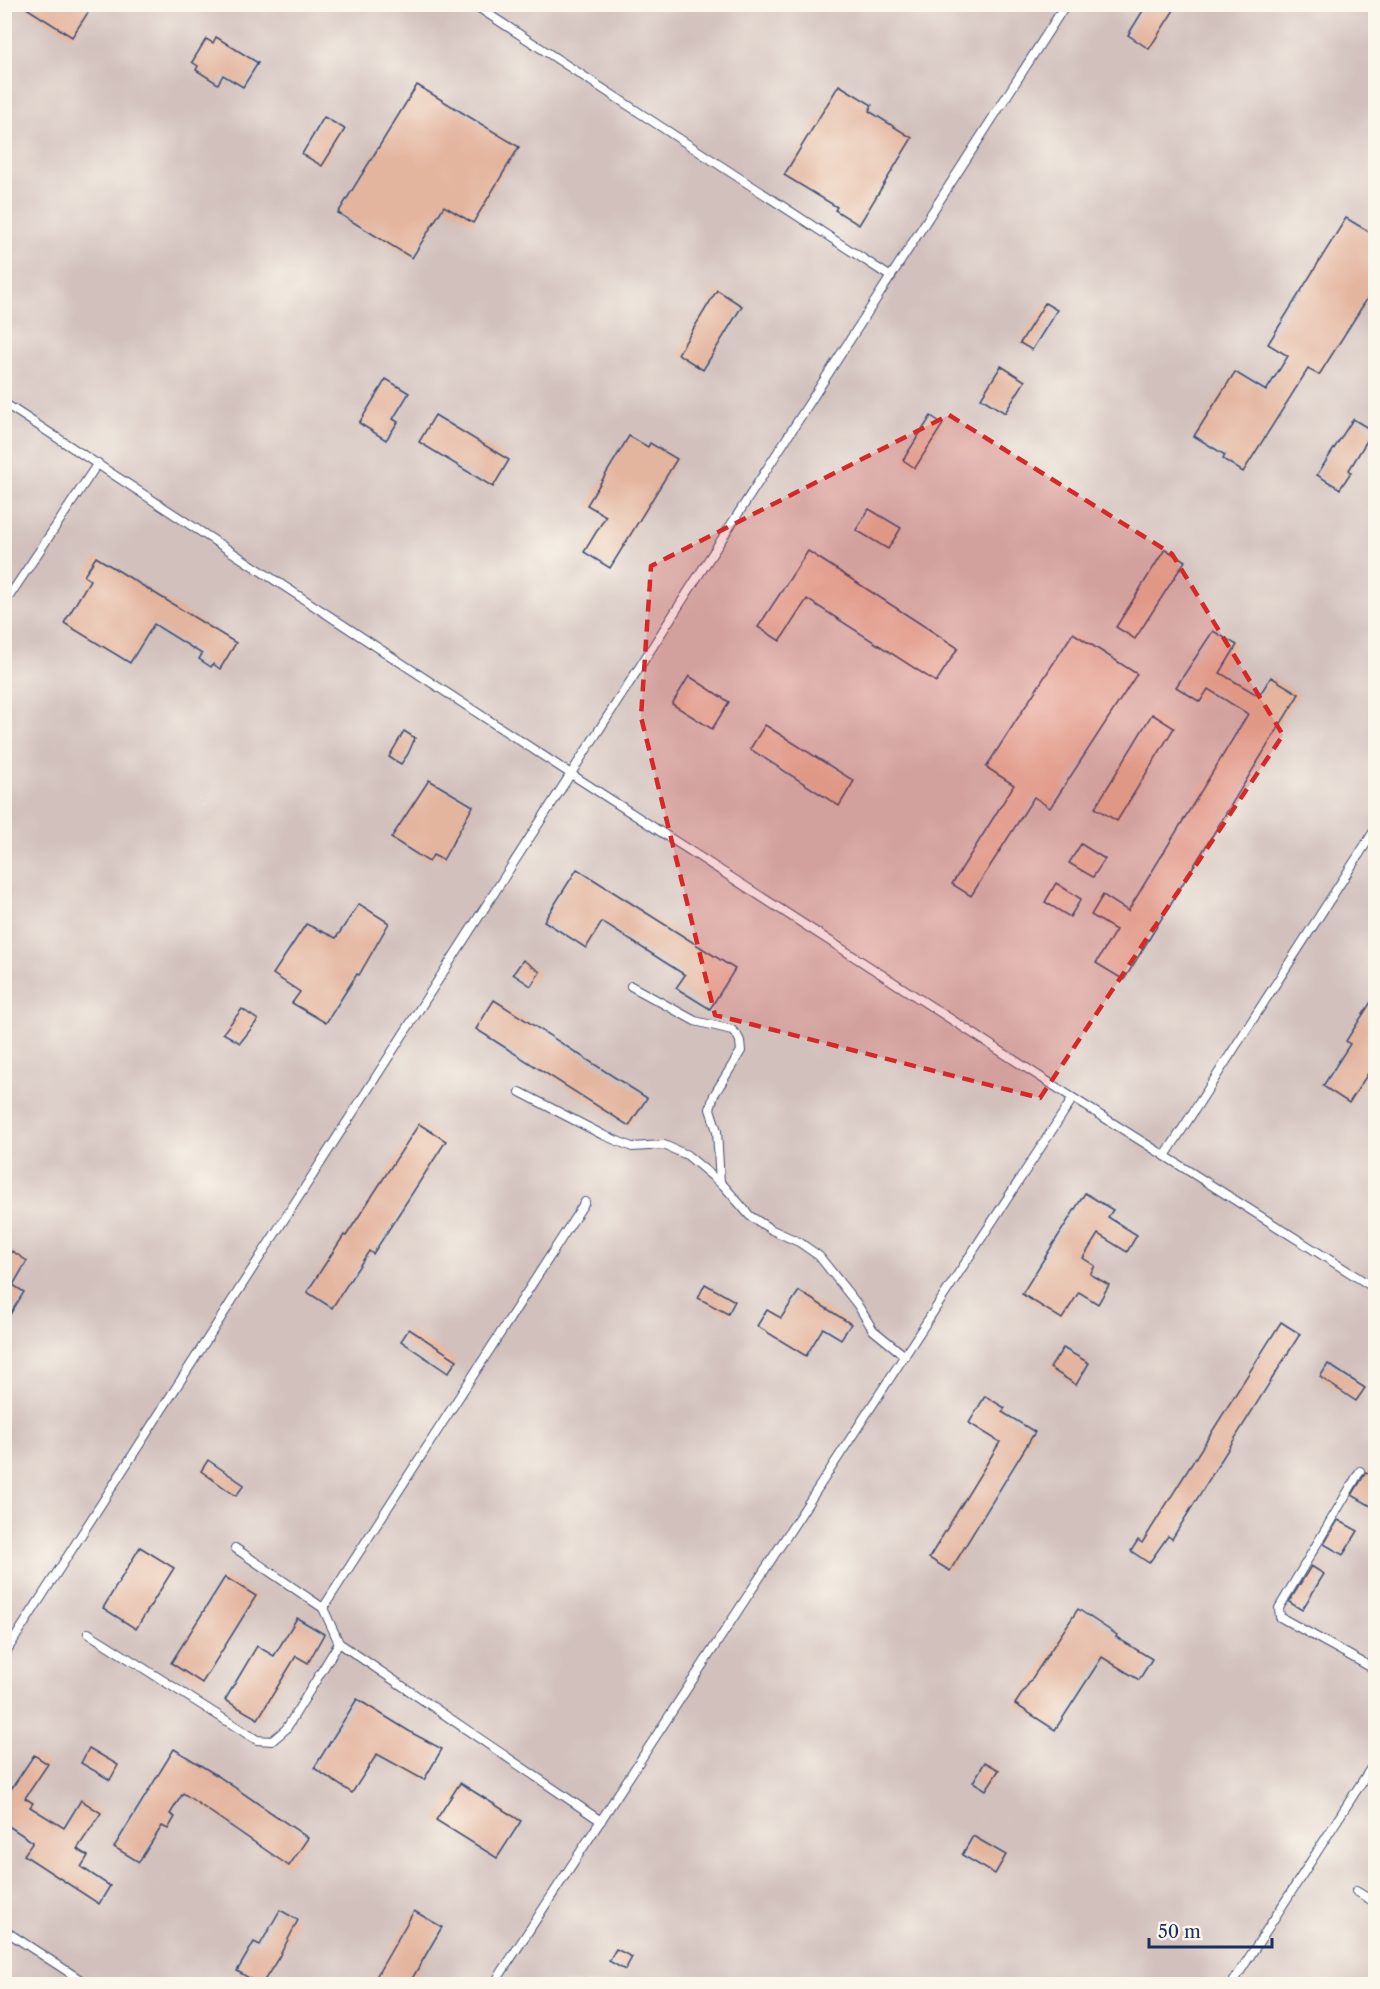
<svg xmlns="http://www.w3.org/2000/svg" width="1380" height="1989" font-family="'Libre Caslon Text',serif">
<rect width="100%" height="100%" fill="#fbf7ec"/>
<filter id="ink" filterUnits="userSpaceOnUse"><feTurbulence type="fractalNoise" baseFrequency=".0167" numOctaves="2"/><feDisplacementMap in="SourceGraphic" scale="12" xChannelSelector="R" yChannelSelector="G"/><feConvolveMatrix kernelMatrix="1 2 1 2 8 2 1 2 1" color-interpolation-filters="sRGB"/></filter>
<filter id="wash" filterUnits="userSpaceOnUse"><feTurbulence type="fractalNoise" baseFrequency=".008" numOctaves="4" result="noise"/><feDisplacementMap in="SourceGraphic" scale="24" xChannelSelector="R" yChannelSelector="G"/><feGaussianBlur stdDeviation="1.35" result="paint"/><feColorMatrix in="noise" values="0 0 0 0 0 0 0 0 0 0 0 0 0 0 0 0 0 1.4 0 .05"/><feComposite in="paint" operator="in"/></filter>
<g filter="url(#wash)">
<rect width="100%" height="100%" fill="#f7e8d3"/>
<rect fill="#d1c0bc" x="5" y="5" width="1370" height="1979"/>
<g id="blocks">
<g fill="#e3b49e">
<polygon points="20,4 79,4 89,11 72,37"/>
<polygon points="1147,4 1165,4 1174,10 1149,49 1128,35"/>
<polygon points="216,37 258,63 243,87 223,75 218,84 196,70 198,66 192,62 206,39 213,43"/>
<polygon points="417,85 519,147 473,223 444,206 412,258 338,213"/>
<polygon points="839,85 872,105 869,111 912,138 859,225 835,210 837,207 784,175"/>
<polygon points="324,117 345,129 322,166 302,154"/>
<polygon points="1346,218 1376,236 1376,285 1319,375 1308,369 1243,472 1223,459 1225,455 1194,436 1235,372 1266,391 1288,356 1268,344"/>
<polygon points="717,290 742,306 703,370 678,354"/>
<polygon points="1045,303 1057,310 1032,350 1020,343"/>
<polygon points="1001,366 1025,381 1005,413 981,398"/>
<polygon points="386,379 409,393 393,419 398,422 386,440 359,423"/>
<polygon points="435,415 509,460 493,487 419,442"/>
<polygon points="931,416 943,424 915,468 903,460"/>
<polygon points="1353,419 1373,431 1349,470 1351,472 1340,489 1317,475"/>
<polygon points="629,436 648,447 650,443 677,459 610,568 584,552 606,516 587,505"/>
<polygon points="869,509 901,528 888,549 856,530"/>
<polygon points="1165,549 1185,561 1135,639 1116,627"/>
<polygon points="808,551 958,648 936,682 807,599 780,641 758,627"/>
<polygon points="96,557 236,643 220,669 213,664 211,667 199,659 202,654 154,624 130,663 64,623 90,580 84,576"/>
<polygon points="1213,631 1237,645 1220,673 1259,696 1271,677 1299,694 1124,980 1096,963 1116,930 1091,915 1103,895 1128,911 1248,714 1208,689 1200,702 1176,687"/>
<polygon points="1073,633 1137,674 1050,808 1034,797 971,896 952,884 1014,785 986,767"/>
<polygon points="689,676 729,702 712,729 672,704"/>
<polygon points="1152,714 1174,728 1117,821 1095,808"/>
<polygon points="765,725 854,781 839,806 750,749"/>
<polygon points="404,731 415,738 408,754 401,764 389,757"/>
<polygon points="429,780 473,806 443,860 433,855 429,862 391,838"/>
<polygon points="1081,844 1105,859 1093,877 1069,863"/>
<polygon points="577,869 735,969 710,1009 676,988 685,975 602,922 586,948 544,921"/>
<polygon points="1056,883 1081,899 1070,917 1045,902"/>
<polygon points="359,904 389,923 359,975 357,974 326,1023 292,1003 300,992 273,974 306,924 336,938"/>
<polygon points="523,960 540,972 531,986 513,974"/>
<polygon points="1376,994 1376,1061 1349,1103 1323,1086 1350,1044 1346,1041"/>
<polygon points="494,1000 647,1098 629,1126 476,1029"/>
<polygon points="242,1009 258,1020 240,1043 223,1033"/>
<polygon points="419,1124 446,1141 373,1254 369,1251 332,1308 307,1292 344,1235 346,1236"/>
<polygon points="1085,1193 1113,1210 1108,1217 1137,1235 1127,1252 1098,1234 1083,1258 1095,1266 1090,1274 1109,1285 1098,1304 1079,1292 1062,1319 1022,1294"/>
<polygon points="12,1251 27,1261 13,1285 24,1292 4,1324 4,1263"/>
<polygon points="705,1284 735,1301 728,1314 698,1298"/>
<polygon points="799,1291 851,1324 841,1339 823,1328 806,1356 757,1326 767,1310 781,1318"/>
<polygon points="1281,1322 1300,1334 1172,1539 1168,1536 1149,1563 1131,1551 1138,1540 1142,1543"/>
<polygon points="409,1329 457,1360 448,1373 401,1341"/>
<polygon points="1063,1348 1089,1363 1076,1385 1050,1368"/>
<polygon points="1328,1364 1365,1388 1356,1401 1320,1377"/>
<polygon points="985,1396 1005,1408 1002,1412 1035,1432 950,1571 929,1558 1000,1442 969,1423"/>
<polygon points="208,1460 244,1485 236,1496 201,1471"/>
<polygon points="1366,1472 1376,1478 1376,1509 1352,1495"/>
<polygon points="1338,1520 1358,1531 1343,1555 1324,1544"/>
<polygon points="140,1547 174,1568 136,1629 103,1608"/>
<polygon points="1311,1566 1324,1574 1302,1610 1289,1602"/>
<polygon points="225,1577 256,1596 202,1683 171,1663"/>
<polygon points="1078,1609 1117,1635 1116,1637 1152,1659 1139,1680 1102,1657 1055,1730 1015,1704"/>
<polygon points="297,1618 324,1634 308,1663 296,1656 258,1719 225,1700 257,1646 274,1656"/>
<polygon points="357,1699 412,1733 442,1749 424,1780 377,1754 352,1793 314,1768"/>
<polygon points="89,1748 118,1765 110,1780 81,1763"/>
<polygon points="174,1749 218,1776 308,1838 289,1866 183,1793 170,1814 175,1817 168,1829 162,1826 139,1862 114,1847"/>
<polygon points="34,1755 48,1764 25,1798 33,1803 30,1807 64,1828 81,1800 101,1813 77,1849 88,1856 81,1867 110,1886 99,1904 24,1855 33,1842 4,1823 4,1783 12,1788"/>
<polygon points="985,1762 999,1770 986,1790 973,1782"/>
<polygon points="460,1783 521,1821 497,1858 436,1820"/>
<polygon points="973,1836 1006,1855 995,1874 962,1855"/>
<polygon points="280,1910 298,1920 279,1957 262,1984 259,1984 237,1971 254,1942 260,1945"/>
<polygon points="414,1911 442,1927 409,1984 372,1984"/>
<polygon points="616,1949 632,1957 625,1970 609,1961"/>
</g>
</g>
</g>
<g filter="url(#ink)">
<use href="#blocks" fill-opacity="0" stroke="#3c4b70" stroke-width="1.5"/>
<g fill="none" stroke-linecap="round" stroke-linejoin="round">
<g stroke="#3c4b70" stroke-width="10">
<g id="lane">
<polyline points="473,4 891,277"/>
<polyline points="4,403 571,774 1073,1098 1376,1289"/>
<polyline points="4,604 98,463"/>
<polyline points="631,986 695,1021 732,1030 737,1035 740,1041 741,1051 714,1095 710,1109 717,1131 720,1183"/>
<polyline points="520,1092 603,1135 632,1147 664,1145 687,1155 724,1186 750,1216 772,1230 799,1242 819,1256 857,1304 873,1330 905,1356"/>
<polyline points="1165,1156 1376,828"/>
<polyline points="1360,1471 1279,1608 1280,1617 1376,1670"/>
<polyline points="235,1548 323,1608 339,1643 601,1821"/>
<polyline points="323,1608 585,1202"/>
<polyline points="88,1633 257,1740 272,1741 286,1729 339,1643"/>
<polyline points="4,1655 1066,4"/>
<polyline points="1356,1891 1376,1903"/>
<polyline points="4,1930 87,1984"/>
<polyline points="494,1984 1073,1098"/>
<polyline points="1232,1984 1376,1760"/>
</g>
</g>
<use href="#lane" stroke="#fff" stroke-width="8"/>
</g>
</g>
<path fill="#d62828" fill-opacity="0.2" stroke="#d62828" stroke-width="4.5" stroke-dasharray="12 8" stroke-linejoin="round" d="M949,415l223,139 111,181 -243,363 -325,-83 -74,-298 10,-151z"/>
<rect width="1380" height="1989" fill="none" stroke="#fbf7ec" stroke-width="24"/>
<path d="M1149 1938v9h123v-9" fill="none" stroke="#1b2f5e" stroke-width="3"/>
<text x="1158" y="1938" font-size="18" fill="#1b2f5e" stroke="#fbf7ec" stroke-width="4.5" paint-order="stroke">50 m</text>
</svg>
